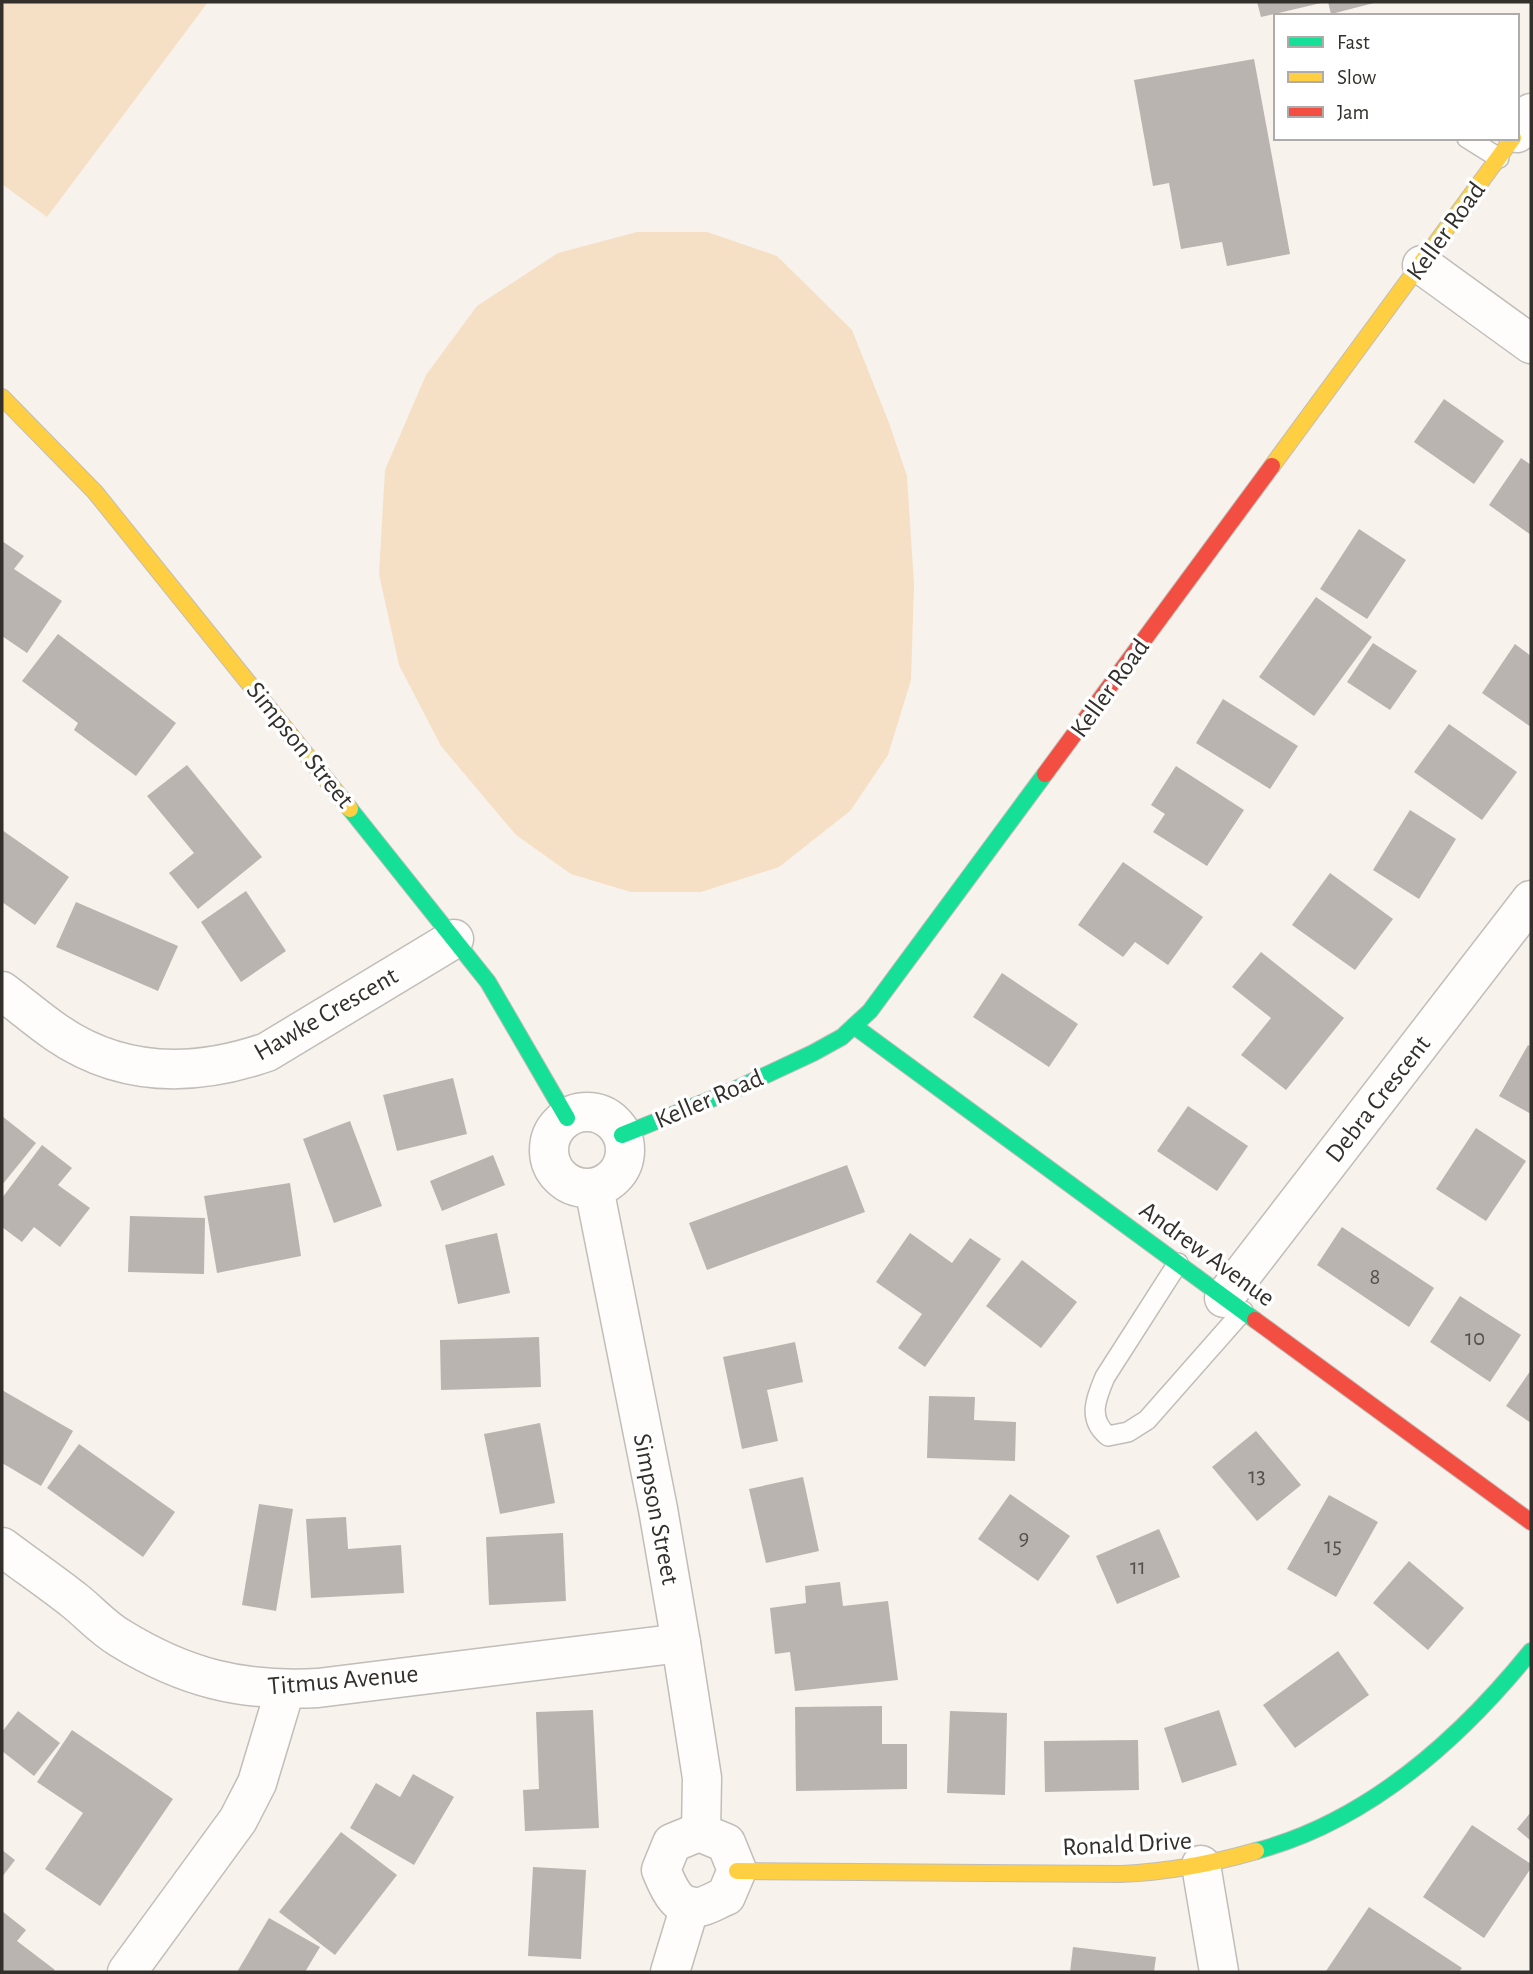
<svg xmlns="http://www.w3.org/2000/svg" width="1533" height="1974" font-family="'Alegreya Sans',sans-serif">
<rect width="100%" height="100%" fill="#f8f2ec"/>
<g fill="#f5dfc5">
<polygon points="2,2 208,2 47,217 2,184"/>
<polygon points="637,232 707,232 777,256 852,330 889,423 907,476 914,584 911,680 888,755 850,811 779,867 701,892 631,892 571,874 516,835 441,746 399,665 379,574 385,470 426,375 477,306 558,253"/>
</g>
<g fill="#b9b4b0">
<polygon points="1257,2 1321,2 1321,3 1261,17"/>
<polygon points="1328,2 1374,2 1374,3 1331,14"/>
<polygon points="1254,59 1290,254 1227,266 1222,242 1181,249 1169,183 1153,186 1134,80"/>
<polygon points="1444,399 1504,441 1474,484 1414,442"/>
<polygon points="1521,458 1531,465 1531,535 1489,505"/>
<polygon points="1359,529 1406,560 1367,619 1320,589"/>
<polygon points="2,541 24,556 14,569 62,601 27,653 2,636"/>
<polygon points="1316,597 1372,637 1314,716 1259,677"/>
<polygon points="58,634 176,723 136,776 74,730 78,723 22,681"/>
<polygon points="1373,643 1417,671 1390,710 1347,682"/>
<polygon points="1515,644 1531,656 1531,727 1482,693"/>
<polygon points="1223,699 1298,746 1270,789 1196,743"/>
<polygon points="1449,724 1517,772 1482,820 1414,772"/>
<polygon points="187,765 262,857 198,909 169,873 194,853 147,796"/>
<polygon points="1176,766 1244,810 1207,866 1153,832 1165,814 1151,805"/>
<polygon points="1410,810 1456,839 1419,899 1373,870"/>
<polygon points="2,830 69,877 35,925 2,902"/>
<polygon points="1123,862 1203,917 1168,965 1135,942 1123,957 1078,925"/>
<polygon points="1330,873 1393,919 1355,970 1292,925"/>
<polygon points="246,891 286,951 241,982 201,922"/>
<polygon points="76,902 178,946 158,991 56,947"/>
<polygon points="1261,952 1344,1018 1286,1090 1241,1055 1271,1018 1232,987"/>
<polygon points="1002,973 1078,1024 1049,1067 973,1017"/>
<polygon points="1528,1045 1531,1047 1531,1114 1499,1096"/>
<polygon points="453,1078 467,1134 397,1151 383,1095"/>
<polygon points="1188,1106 1248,1146 1217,1191 1157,1151"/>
<polygon points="2,1116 36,1143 2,1185"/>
<polygon points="350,1121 382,1206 334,1223 303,1139"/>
<polygon points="1476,1128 1526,1161 1486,1221 1436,1189"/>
<polygon points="42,1145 72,1168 58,1185 90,1208 60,1247 34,1227 22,1242 2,1227 2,1198"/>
<polygon points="493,1155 505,1185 442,1211 430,1181"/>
<polygon points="847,1165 865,1212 707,1270 689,1223"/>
<polygon points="290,1183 301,1256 217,1273 204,1196"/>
<polygon points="130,1216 205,1218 204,1274 128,1272"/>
<polygon points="1342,1227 1434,1288 1409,1327 1317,1265"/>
<polygon points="497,1233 510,1293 458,1304 445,1245"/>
<polygon points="910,1233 952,1263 970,1238 1001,1259 925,1367 898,1348 922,1314 876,1282"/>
<polygon points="1022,1260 1077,1302 1041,1348 986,1306"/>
<polygon points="1460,1296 1521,1335 1490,1382 1430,1342"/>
<polygon points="539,1337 541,1387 441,1390 440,1340"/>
<polygon points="795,1342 803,1382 767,1390 778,1441 742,1449 723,1357"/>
<polygon points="1531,1370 1531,1423 1506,1406"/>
<polygon points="2,1390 73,1431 41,1486 2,1463"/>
<polygon points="929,1396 975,1397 974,1420 1016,1422 1015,1461 927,1458"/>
<polygon points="540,1423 555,1503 500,1514 484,1434"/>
<polygon points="1256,1431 1301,1485 1257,1521 1212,1467"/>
<polygon points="79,1444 175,1512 143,1557 47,1488"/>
<polygon points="803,1477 819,1551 766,1563 749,1489"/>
<polygon points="1010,1494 1070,1536 1038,1581 978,1539"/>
<polygon points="1329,1495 1378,1522 1336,1597 1287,1569"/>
<polygon points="259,1504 293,1509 276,1611 242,1605"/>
<polygon points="346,1517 348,1549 401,1545 404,1593 311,1598 306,1519"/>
<polygon points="1159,1529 1180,1577 1117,1604 1096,1556"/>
<polygon points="563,1533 566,1601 489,1605 486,1537"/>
<polygon points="1409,1561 1464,1608 1428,1650 1373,1603"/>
<polygon points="840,1582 843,1606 888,1601 898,1680 795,1691 790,1652 775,1654 770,1608 806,1603 805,1586"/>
<polygon points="1338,1651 1369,1695 1295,1748 1263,1705"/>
<polygon points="882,1706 882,1744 907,1744 907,1789 796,1791 795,1707"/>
<polygon points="593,1710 599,1828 525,1831 523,1790 539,1789 536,1712"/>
<polygon points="1219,1710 1237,1765 1182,1783 1164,1728"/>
<polygon points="18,1711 60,1743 34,1776 2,1751 2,1732"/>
<polygon points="950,1711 1007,1713 1005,1795 947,1793"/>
<polygon points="72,1730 173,1799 100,1906 45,1869 83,1813 37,1782"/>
<polygon points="1138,1740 1139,1790 1045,1792 1044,1741"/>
<polygon points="413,1774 454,1797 414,1865 350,1828 376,1783 400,1797"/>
<polygon points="1531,1812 1531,1841 1517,1829"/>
<polygon points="1472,1825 1531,1864 1531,1868 1484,1938 1423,1897"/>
<polygon points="341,1832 397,1875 335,1955 279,1912"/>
<polygon points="2,1850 15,1860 2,1877"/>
<polygon points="533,1867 586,1870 581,1959 528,1956"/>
<polygon points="1369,1907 1462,1968 1459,1972 1326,1971"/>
<polygon points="2,1911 26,1930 17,1941 55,1970 53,1972 2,1972"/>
<polygon points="269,1918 320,1947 305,1972 237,1972"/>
<polygon points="1073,1947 1156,1957 1154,1972 1070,1972"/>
</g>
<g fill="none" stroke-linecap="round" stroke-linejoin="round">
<g stroke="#c1bdb8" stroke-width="22">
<g id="lane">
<polyline points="1467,138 1499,158"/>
<path d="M1178,1263l-73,114c-9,21 -18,42 3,59l20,-4 19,-12 96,-109"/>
</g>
</g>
<g stroke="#c1bdb8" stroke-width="41">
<g id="street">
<polyline points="1517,133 1531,113"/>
<polyline points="1422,265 1531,344"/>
<path d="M2,991c19,14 36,29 55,42 66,45 138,44 210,19l187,-113"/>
<circle cx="587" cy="1150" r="38"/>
<polyline points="594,1188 658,1509 681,1643 702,1778 701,1832"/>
<polyline points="1224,1298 1531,900"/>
<path d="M2,1547c24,18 49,35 73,54 15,12 28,27 45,37 65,40 122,54 198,50l363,-45"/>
<path d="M699,1832l27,11 11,27 -11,26c-8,3 -19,10 -27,11 -23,3 -31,-21 -38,-37l11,-27z"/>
<polyline points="1201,1865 1219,1972"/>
<polyline points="127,1972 238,1820 257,1783 285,1690"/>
<polyline points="670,1972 690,1906"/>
</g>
</g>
<g stroke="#c1bdb8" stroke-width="18">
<g id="fast">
<polyline points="350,809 488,982 567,1118"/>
<polyline points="854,1026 1255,1320"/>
<polyline points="622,1135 734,1090 813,1053 842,1037 870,1011 1045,774"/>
<path d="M1256,1851c113,-30 203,-111 275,-200"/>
</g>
</g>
<g stroke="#c1bdb8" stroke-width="18">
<g id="slow">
<polyline points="2,397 95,492 350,809"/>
<polyline points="1272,466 1513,138"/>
<path d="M737,1871l384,3c46,-2 90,-10 135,-23"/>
</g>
</g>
<g stroke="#c1bdb8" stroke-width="18">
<g id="jam">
<polyline points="1045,774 1272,466"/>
<polyline points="1255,1320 1531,1522"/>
</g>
</g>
<use href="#lane" stroke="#fefdfc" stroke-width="19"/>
<use href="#street" stroke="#fefdfc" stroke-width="38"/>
<use href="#fast" stroke="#16e098" stroke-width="16"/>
<use href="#slow" stroke="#ffcf43" stroke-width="16"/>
<use href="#jam" stroke="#f24e42" stroke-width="16"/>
</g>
<g text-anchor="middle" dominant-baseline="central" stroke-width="7" stroke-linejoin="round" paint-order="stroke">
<g font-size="23" fill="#54504c">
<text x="1375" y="1277">8</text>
<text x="1475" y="1338">10</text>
<text x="1257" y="1476">13</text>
<text x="1024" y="1538">9</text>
<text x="1333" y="1546">15</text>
<text x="1138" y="1567">11</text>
</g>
<g font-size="26" fill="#332f2b" stroke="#fff">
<text transform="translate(1446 231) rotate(-54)">Keller Road</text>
<text transform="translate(1110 688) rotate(-54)">Keller Road</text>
<text transform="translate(300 745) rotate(51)">Simpson Street</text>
<text transform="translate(326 1014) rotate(-30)">Hawke Crescent</text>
<text transform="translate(709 1099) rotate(-23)">Keller Road</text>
<text transform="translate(1378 1099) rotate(-52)">Debra Crescent</text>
<text transform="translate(1207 1254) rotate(36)">Andrew Avenue</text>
<text transform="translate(656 1509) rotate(79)">Simpson Street</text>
<text transform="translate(343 1680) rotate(-5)">Titmus Avenue</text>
<text transform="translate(1127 1844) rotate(-3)">Ronald Drive</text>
</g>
</g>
<rect width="1533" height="1974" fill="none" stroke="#332f2b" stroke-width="7"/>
<rect x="1274" y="14" width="245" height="126" fill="#ffffff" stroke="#adacaa" stroke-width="2"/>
<rect x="1288" y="37" width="35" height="10" fill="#16e098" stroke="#adacaa" stroke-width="2"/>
<text x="1337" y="49" font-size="21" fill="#332f2b">Fast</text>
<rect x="1288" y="72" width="35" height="10" fill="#ffcf43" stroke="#adacaa" stroke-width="2"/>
<text x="1337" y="84" font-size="21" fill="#332f2b">Slow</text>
<rect x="1288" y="107" width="35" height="10" fill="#f24e42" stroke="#adacaa" stroke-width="2"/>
<text x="1337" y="119" font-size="21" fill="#332f2b">Jam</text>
</svg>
